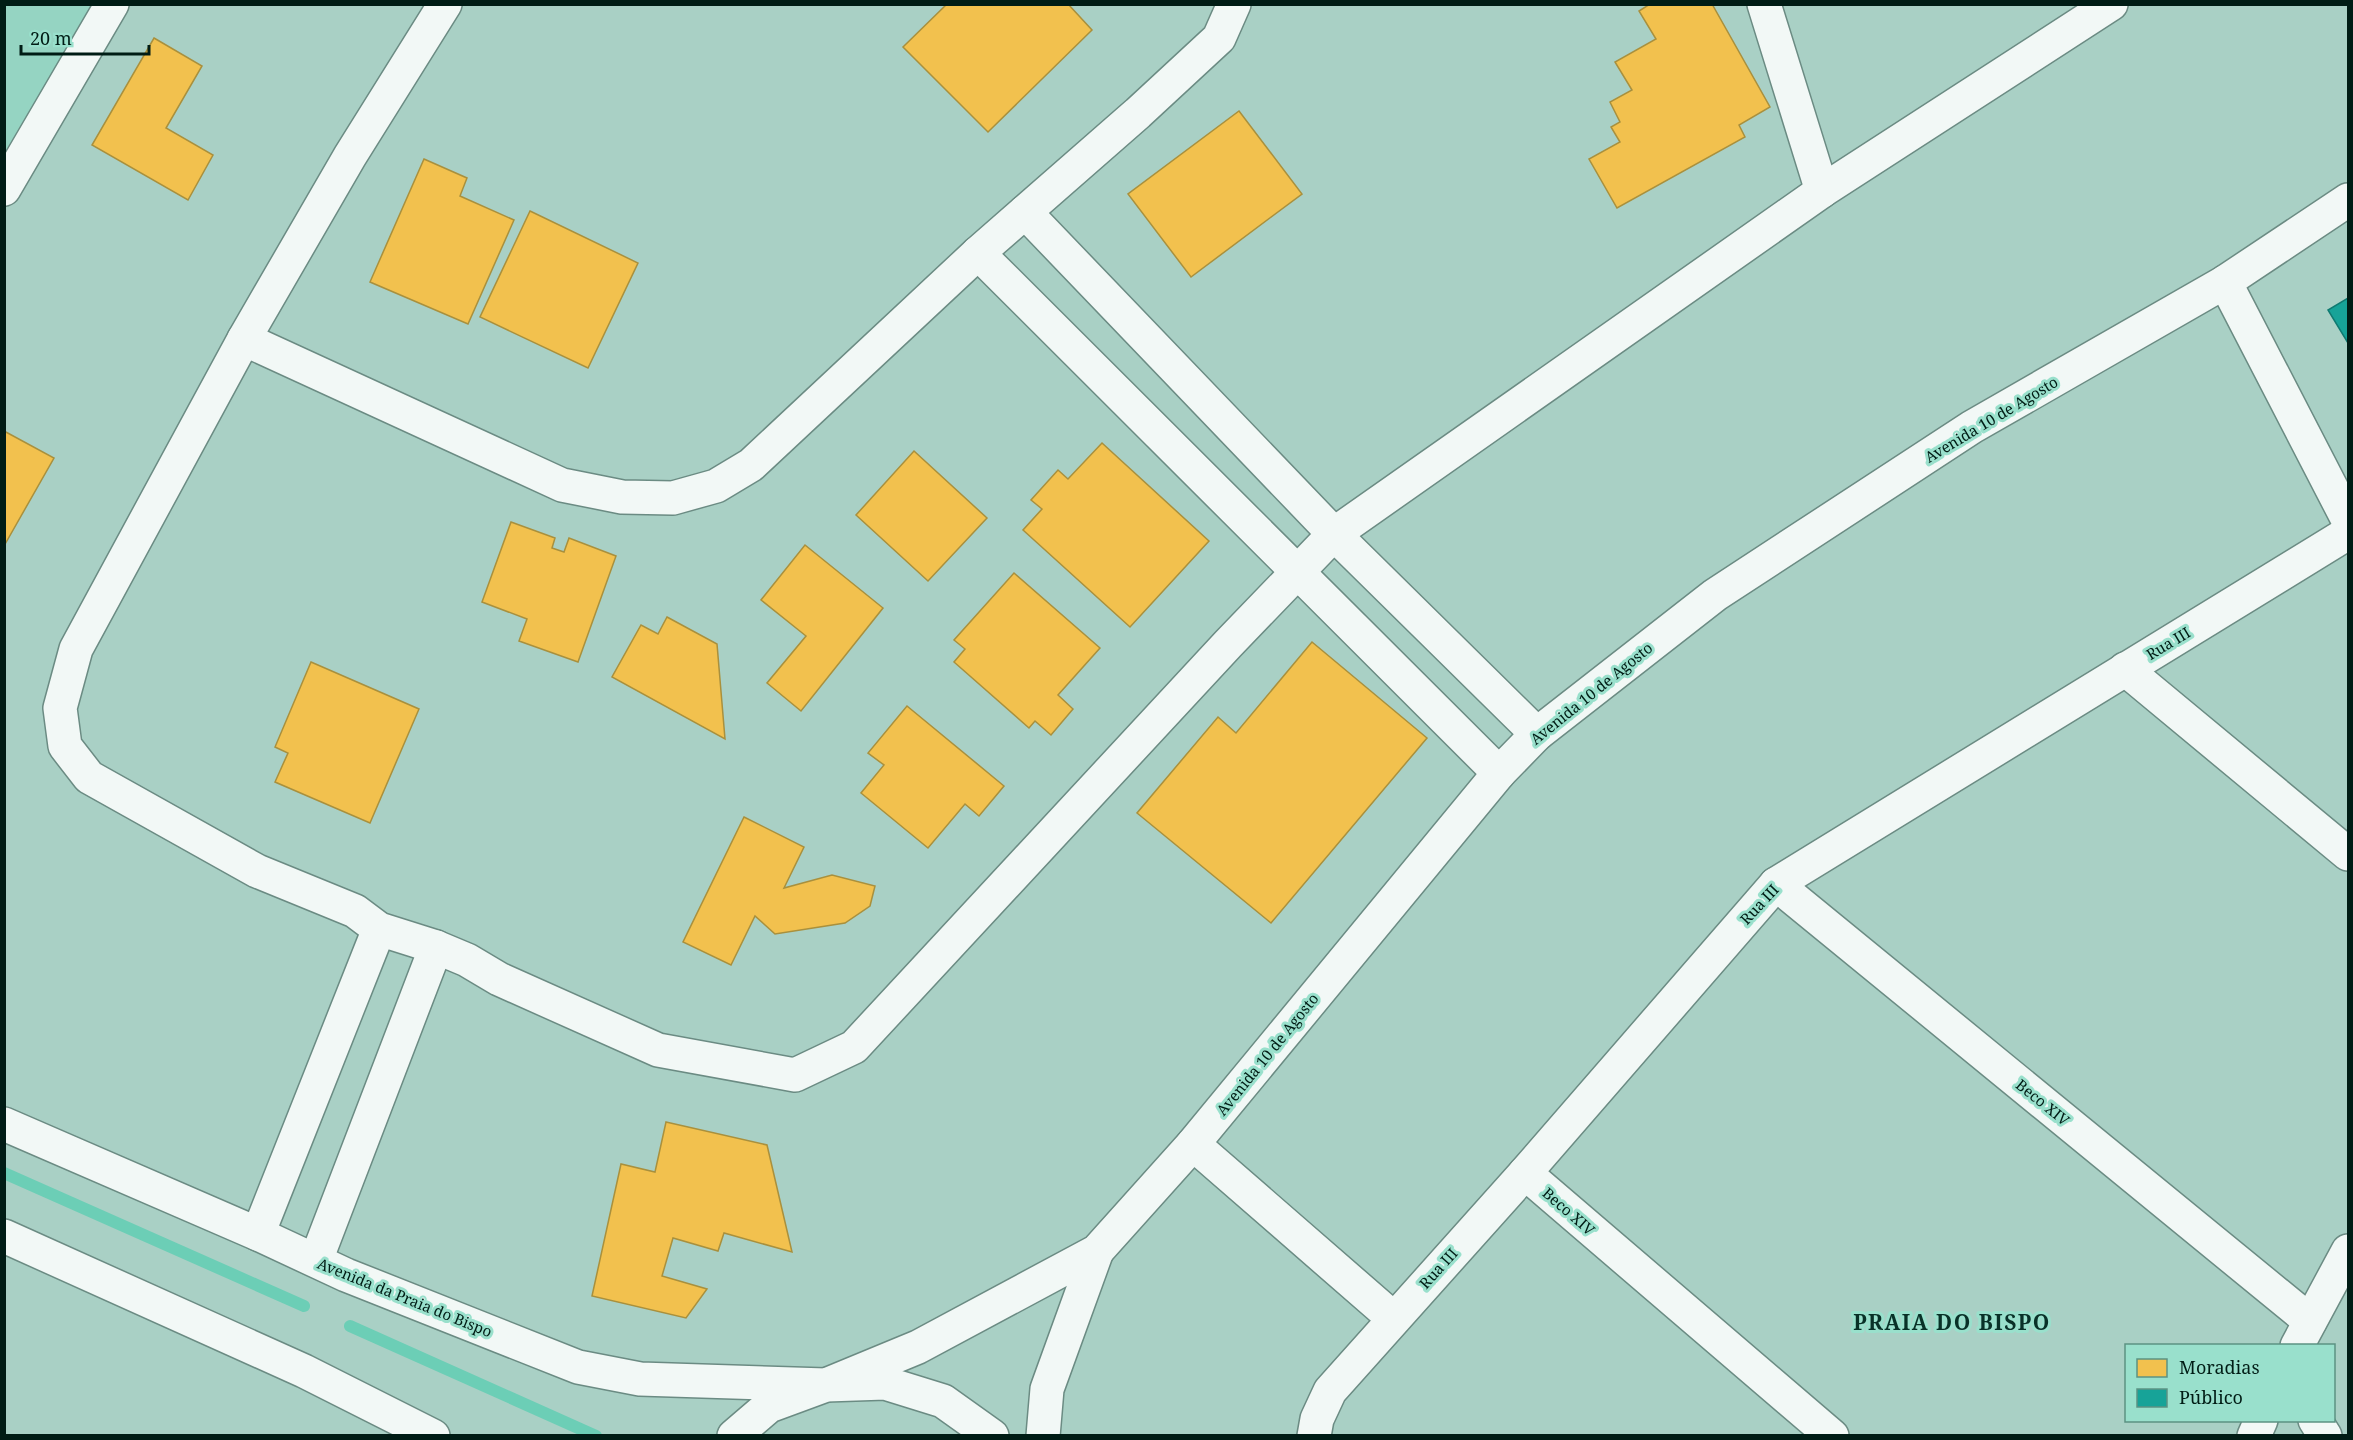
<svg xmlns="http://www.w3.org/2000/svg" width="2353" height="1440" font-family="'Noto Serif',serif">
<rect width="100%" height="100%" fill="#a9d0c5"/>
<polygon fill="#95d4c2" points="5,5 112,5 5,189"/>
<g fill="#f2c14e" stroke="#a9903d" stroke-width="1.5">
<polygon points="947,4 1068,4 1092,30 988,132 903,47"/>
<polygon points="1650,4 1712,4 1770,107 1739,125 1745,137 1617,208 1589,159 1620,142 1611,127 1620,122 1610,102 1632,90 1615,62 1656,39 1639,11"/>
<polygon points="154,38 202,66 166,128 213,155 188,200 92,145"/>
<polygon points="1239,111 1302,194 1191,277 1128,194"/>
<polygon points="424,159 467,178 460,196 514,220 468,324 370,282"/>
<polygon points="530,211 638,263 588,368 480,317"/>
<polygon points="4,431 54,458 4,546"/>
<polygon points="1102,443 1209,541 1130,627 1023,530 1042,509 1031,500 1058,470 1068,479"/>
<polygon points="914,451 987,518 928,581 856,515"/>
<polygon points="511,522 555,538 552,548 564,552 569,538 616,556 578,662 519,641 527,619 482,602"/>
<polygon points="805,545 883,608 801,711 767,683 806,636 761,600"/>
<polygon points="1014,573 1100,648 1058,695 1073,709 1051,735 1035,721 1029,728 954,662 965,649 954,640"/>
<polygon points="667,617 717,644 725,739 612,677 641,625 658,634"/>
<polygon points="1312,642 1427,738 1271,923 1137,813 1218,717 1236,733"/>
<polygon points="311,662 419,709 370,823 275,782 288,753 275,747"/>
<polygon points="907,706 1004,786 979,816 965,804 928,848 861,793 884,765 868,753"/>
<polygon points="744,817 804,847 784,888 832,875 875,886 870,906 845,923 775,934 755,916 731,965 683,942"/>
<polygon points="666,1122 767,1145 792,1252 724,1233 718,1251 673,1238 662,1276 707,1289 686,1318 592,1296 621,1164 655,1172"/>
</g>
<polygon fill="#17a398" stroke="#107a71" stroke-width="1.5" points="2348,298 2348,343 2328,310"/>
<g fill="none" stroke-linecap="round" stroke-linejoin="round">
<g stroke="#6cceb6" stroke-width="12">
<polyline points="4,1173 304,1306"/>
<polyline points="350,1326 596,1436"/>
</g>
<g stroke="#6b8b83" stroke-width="36">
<g id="minor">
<polyline points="445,4 350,156 244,339 76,649 60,708 65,746 89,777 257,871 355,911 379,929 436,947 467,960 499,979 658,1050 795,1075 854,1047 1228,644 1334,534 1822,191 2111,4"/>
<polyline points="1764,4 1822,191"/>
<polyline points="4,189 112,4"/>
<polyline points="1025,212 1334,534 1537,734"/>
<polyline points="978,253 1499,773"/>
<polyline points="2225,282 2348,520"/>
<polyline points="244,339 562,485 622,497 673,498 716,486 751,465 978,253 1138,113 1219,38 1234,4"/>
<polyline points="2125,669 2348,854"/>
<polyline points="1776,884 2310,1321"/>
<polyline points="4,1124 258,1234 346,1275 578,1367 640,1379 826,1385 918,1347 1097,1251 1193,1144 1499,773 1537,734 1715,595 1972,427 2225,282 2348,200"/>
<polyline points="1193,1144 1393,1318"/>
<polyline points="1525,1173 1832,1436"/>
<polyline points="258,1234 379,929"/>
<polyline points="4,1236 304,1371 433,1436"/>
<polyline points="316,1260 436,947"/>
<polyline points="2297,1346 2348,1251"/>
<polyline points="2315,1420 2325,1436"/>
<polyline points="734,1436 769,1406 826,1385 885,1383 943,1401 992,1436"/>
<polyline points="1043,1436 1047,1389 1097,1251"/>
<polyline points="1314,1436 1317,1419 1330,1391 1525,1173 1776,884 2348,533"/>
<polyline points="2254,1436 2261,1420"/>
</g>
</g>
<use href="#minor" stroke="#f2f8f6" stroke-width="33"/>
</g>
<g text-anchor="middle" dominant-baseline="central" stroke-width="6" stroke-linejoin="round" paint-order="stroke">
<g font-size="15" fill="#001c15" stroke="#99e0cc">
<text transform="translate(1991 419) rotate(-31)">Avenida 10 de Agosto</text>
<text transform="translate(2168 643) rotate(-31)">Rua III</text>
<text transform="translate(1591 693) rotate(-39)">Avenida 10 de Agosto</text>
<text transform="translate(1759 904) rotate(-47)">Rua III</text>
<text transform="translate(1267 1054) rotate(-51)">Avenida 10 de Agosto</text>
<text transform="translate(2043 1102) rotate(39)">Beco XIV</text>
<text transform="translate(1569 1211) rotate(41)">Beco XIV</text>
<text transform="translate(1438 1268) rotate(-48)">Rua III</text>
<text transform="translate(405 1297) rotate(22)">Avenida da Praia do Bispo</text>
</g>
<g font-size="21" font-weight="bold" letter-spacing="1.5" fill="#093128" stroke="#99e0cc">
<text x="1952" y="1322">PRAIA DO BISPO</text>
</g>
</g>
<rect width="2353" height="1440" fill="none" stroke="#001c15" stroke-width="12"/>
<rect x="2125" y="1344" width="210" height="78" fill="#99e0cc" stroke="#5c9283" stroke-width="1.5"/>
<rect x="2137" y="1359" width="30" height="18" fill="#f2c14e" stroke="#5c9283" stroke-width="1.5"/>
<text x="2179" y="1374" font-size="18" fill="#001c15">Moradias</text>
<rect x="2137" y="1389" width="30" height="18" fill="#17a398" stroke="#5c9283" stroke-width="1.5"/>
<text x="2179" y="1404" font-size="18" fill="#001c15">Público</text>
<path d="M21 45v9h128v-9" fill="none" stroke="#001c15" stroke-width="3"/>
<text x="30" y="45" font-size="18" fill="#001c15" stroke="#99e0cc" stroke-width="4.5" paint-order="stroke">20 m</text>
</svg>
